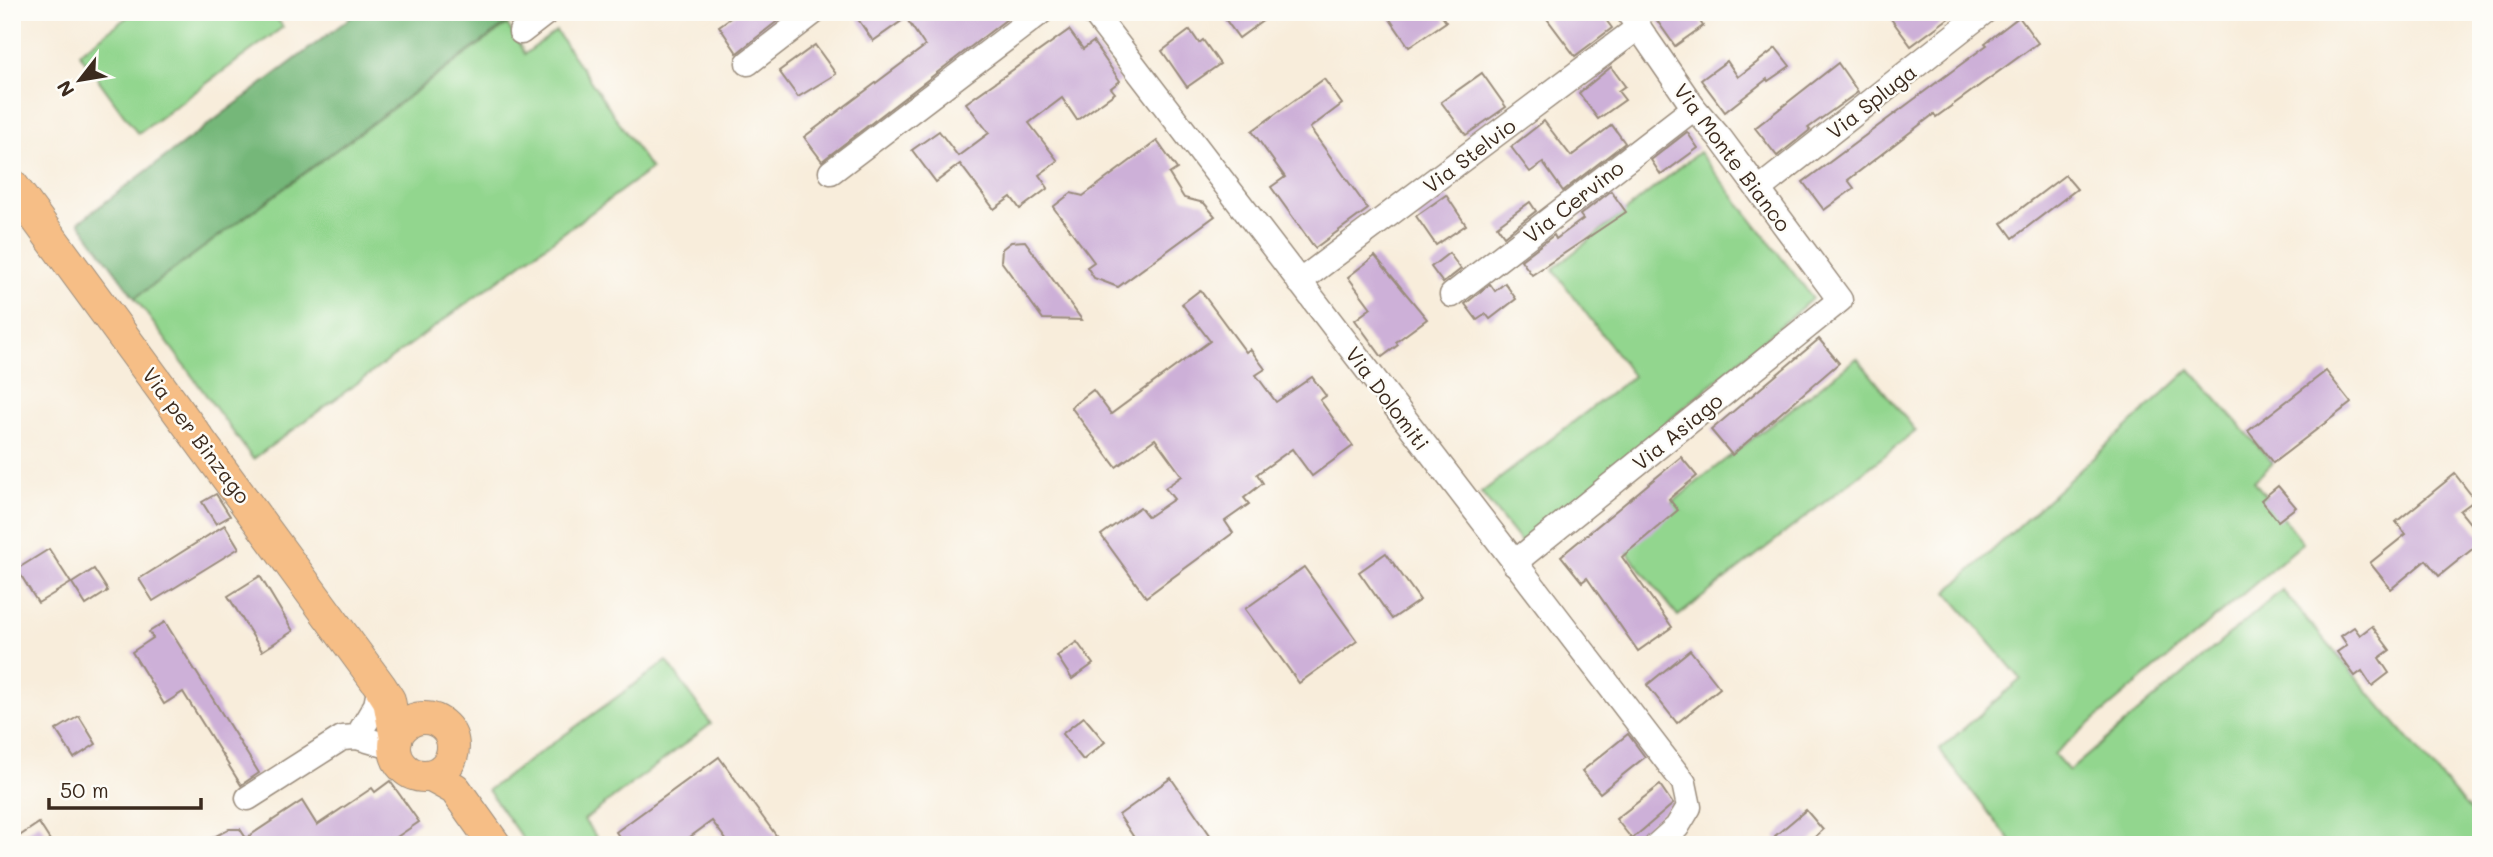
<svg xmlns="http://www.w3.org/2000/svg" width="2493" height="857" font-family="Mali,sans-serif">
<rect width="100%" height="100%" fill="#fdfcf7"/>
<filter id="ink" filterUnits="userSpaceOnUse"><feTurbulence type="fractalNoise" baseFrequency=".0143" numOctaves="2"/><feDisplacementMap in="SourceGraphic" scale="14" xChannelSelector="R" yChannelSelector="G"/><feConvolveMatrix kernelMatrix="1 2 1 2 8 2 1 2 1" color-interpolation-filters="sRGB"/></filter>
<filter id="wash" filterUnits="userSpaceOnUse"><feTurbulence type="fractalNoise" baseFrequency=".00686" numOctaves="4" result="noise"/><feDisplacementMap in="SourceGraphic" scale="28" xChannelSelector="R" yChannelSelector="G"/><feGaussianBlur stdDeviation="1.57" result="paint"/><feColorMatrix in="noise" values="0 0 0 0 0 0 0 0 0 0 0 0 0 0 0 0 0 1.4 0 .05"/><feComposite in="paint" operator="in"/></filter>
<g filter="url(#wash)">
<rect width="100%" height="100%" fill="#f8eddb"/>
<g fill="#92d68e" stroke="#668056" stroke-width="2">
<polygon points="134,12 272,12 283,27 138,134 79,53"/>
<polygon points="498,12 522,12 507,24 525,54 556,31 651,169 253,459 135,298 506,25"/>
<polygon points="1699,152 1813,298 1523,545 1481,493 1633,376 1553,269"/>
<polygon points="1857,358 1916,431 1678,616 1621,545 1708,473"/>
<polygon points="2190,369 2273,463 2254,481 2303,543 2054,754 2069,771 2282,590 2481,824 2481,845 2014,845 1939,750 2021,679 1947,592"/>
<polygon points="667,661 711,724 584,820 602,845 527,845 488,790"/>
</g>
<polygon fill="#75b779" stroke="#58704c" stroke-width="2" points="358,12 498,12 506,24 135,298 79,222"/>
<g id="blocks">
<g fill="#cdb0d8">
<polygon points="739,12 789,12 737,53 719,26"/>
<polygon points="853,12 1016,12 822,161 804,137 925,46 906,18 873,41"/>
<polygon points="1220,12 1275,12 1239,38"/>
<polygon points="1385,12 1439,12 1446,22 1409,47"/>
<polygon points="1542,12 1600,12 1612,28 1575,56"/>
<polygon points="1651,12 1694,12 1703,26 1675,46"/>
<polygon points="1886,12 1957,12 1911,46"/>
<polygon points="2019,17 2038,43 1936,117 1934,114 1848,180 1854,188 1824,210 1803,182 1987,45 1985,43"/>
<polygon points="1069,30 1083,49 1093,42 1120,81 1111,88 1115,93 1077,120 1062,98 1029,123 1058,161 1039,175 1048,188 1020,209 1011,197 994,209 960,164 936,182 912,150 939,131 958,156 989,133 966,103"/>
<polygon points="1190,30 1199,43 1203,40 1220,64 1187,87 1162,51"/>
<polygon points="815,45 836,74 798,97 779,71"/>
<polygon points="1776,48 1790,66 1768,81 1767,79 1725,112 1701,80 1727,61 1738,77"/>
<polygon points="1838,63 1858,92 1808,128 1810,130 1777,156 1755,128"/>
<polygon points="1611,67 1625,86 1618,91 1625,100 1598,119 1579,93"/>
<polygon points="1482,73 1506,107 1466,135 1441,102"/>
<polygon points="1324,79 1342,104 1310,128 1368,209 1315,248 1271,187 1285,177 1252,131"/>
<polygon points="1544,121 1571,156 1612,125 1625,143 1563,191 1543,163 1530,172 1511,147"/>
<polygon points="1687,132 1698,148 1661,175 1651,160"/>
<polygon points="1157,141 1177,169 1169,174 1184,198 1204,203 1215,216 1118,287 1094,278 1087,267 1094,262 1053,207 1071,193 1083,196"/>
<polygon points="2065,175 2077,189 2013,238 2002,223"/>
<polygon points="1611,191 1626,212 1532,275 1521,260 1554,235 1556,239 1583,219 1580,215"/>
<polygon points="1446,195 1466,225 1436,245 1416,216"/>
<polygon points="1530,202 1536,211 1504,236 1497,226"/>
<polygon points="1025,241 1082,320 1043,319 1001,261 1002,249 1011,242"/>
<polygon points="1449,253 1461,269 1443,283 1431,267"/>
<polygon points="1375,256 1427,319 1396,342 1398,345 1382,357 1355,320 1371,308 1348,277"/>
<polygon points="1505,283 1516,299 1490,319 1486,314 1477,320 1465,304 1490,284 1495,291"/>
<polygon points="1200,290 1246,352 1250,349 1265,369 1256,375 1276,402 1312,377 1326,396 1320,400 1353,446 1312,476 1292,449 1257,474 1263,483 1244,498 1249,504 1225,521 1233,533 1146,597 1101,535 1140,507 1148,517 1174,499 1165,488 1182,476 1155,439 1116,467 1071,407 1093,390 1111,414 1210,341 1182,304"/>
<polygon points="1819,339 1839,363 1732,455 1711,430"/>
<polygon points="2326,371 2351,403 2273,463 2248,431"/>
<polygon points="1681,457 1697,476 1669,499 1678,510 1622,557 1672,627 1638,651 1587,578 1582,582 1561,556"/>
<polygon points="2455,474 2475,500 2460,511 2481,537 2481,542 2439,576 2426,560 2391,589 2370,563 2406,534 2396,522"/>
<polygon points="2278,486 2296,507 2278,521 2261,500"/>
<polygon points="216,494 230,516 216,524 202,502"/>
<polygon points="225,525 239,548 153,601 139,579"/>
<polygon points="49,549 71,583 38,603 17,569"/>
<polygon points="1386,553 1420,600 1392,619 1359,572"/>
<polygon points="1304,567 1357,641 1299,683 1245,609"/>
<polygon points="94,569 108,591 86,605 72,583"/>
<polygon points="260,576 293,631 262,651 228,596"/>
<polygon points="165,622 259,773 241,785 183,692 164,704 132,652 153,638 149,632"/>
<polygon points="2372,626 2390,650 2379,658 2389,673 2372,686 2362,671 2355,676 2337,652 2347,645 2341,636 2354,627 2360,635"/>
<polygon points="1077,642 1093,664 1072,679 1057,656"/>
<polygon points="1690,650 1720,688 1677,723 1647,685"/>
<polygon points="79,716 96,744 74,758 56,730"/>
<polygon points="1084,717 1105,742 1083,760 1062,734"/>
<polygon points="1628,734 1645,757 1600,793 1582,771"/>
<polygon points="719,757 783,845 730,845 712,821 679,845 625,845 616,832"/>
<polygon points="1171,778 1217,845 1139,845 1119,815"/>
<polygon points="390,781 419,822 385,845 199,845 229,829 240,829 246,838 302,801 317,825 372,788 375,792"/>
<polygon points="1660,785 1673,804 1632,839 1616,819"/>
<polygon points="1806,810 1823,830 1806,845 1782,845 1775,836"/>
<polygon points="39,823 53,845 12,845 12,841"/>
</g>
</g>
</g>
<g filter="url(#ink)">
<use href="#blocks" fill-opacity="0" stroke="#9a8c7c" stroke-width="2"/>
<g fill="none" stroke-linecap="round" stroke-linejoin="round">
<g stroke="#9a8c7c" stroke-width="27">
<g id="minor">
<polyline points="1093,12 1684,783 1689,807 1677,827 1657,845"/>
<polyline points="521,32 547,12"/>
<polyline points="748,63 814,12"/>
<polyline points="831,172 1041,12"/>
<polyline points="1759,189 1984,12"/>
<polyline points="1299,282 1639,27"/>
<polyline points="1452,295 1694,108"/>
<polyline points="1514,563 1840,300 1720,138 1694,108 1628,12"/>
<polyline points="357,737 376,705 380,686"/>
<polyline points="248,798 342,738 357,737 395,748"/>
</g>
</g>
<g stroke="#9a8c7c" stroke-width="34">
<g id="major">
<polyline points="12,185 380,686 389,700 396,738"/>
<circle cx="424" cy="747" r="29"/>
<polyline points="431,776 455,789 495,845"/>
</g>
</g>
<use href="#minor" stroke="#fff" stroke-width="24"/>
<use href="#major" stroke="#f6be86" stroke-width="32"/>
</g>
</g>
<g text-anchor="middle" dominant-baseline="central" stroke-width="5" stroke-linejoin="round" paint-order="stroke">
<g font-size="21" fill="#3b2a1e" stroke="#fdfcf7">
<text transform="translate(1871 101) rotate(-38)">Via Spluga</text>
<text transform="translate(1469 155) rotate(-37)">Via Stelvio</text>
<text transform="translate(1733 157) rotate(53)">Via Monte Bianco</text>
<text transform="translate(1573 201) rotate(-38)">Via Cervino</text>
<text transform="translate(1388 398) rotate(53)">Via Dolomiti</text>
<text transform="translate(1677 431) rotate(-39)">Via Asiago</text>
<text transform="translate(197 435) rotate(53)">Via per Binzago</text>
</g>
</g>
<rect width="2493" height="857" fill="none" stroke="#fdfcf7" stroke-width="42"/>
<g transform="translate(80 80) rotate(239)" stroke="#fdfcf7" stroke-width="5" paint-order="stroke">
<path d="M0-5L12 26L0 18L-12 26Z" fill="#3b2a1e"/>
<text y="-10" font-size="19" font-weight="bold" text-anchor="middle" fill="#3b2a1e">N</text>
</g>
<path d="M49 798v10h152v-10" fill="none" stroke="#3b2a1e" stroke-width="3.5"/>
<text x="60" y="798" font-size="21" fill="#3b2a1e" stroke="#fdfcf7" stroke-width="5" paint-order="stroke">50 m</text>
</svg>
